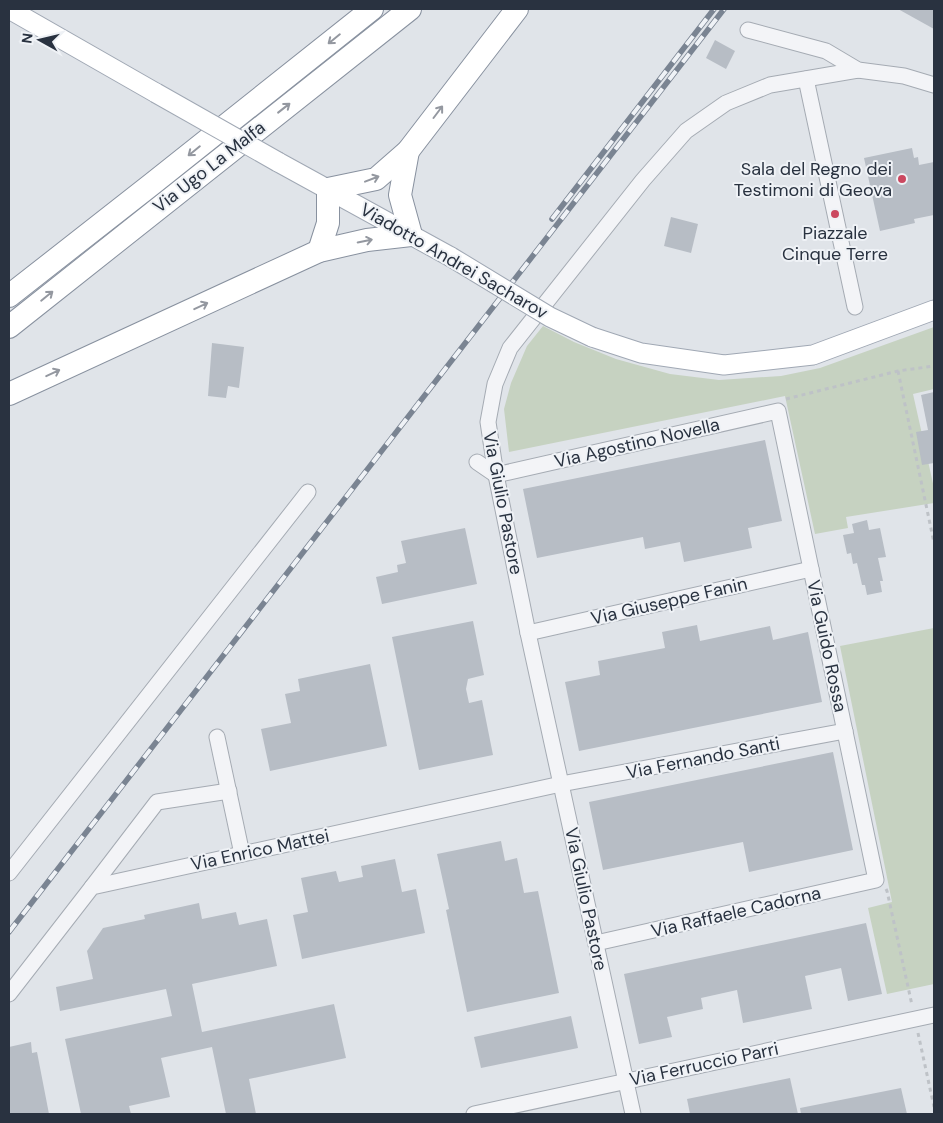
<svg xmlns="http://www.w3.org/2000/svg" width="943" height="1123" font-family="'DM Sans',sans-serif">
<rect width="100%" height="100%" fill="#e0e4e9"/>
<g fill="#c6d2c1">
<polygon points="543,326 574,342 616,359 670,374 719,380 781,376 820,368 934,327 934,389 913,394 934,488 934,503 846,517 848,528 815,534 785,396 509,452 504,409 511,383 527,346"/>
<polygon points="934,628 934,984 887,994 868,908 892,902 840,646"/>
</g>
<g fill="#b7bdc5">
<polygon points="898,9 934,9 934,29"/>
<polygon points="715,40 735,51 726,69 706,58"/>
<polygon points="912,148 914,158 918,157 919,165 934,162 934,215 914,219 915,223 880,231 864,158"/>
<polygon points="671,217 698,224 691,253 664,246"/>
<polygon points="212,343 244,347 239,388 228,386 226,398 208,396"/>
<polygon points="934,392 934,463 922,465 916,432 928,430 921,395"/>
<polygon points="765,440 782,521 748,528 752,548 684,562 680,542 645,549 643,537 537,558 523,489"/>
<polygon points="867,520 869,530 880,528 886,557 878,558 883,581 880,581 882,592 867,595 865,585 862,585 857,563 853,564 851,553 847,554 843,535 854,533 852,524"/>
<polygon points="465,528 477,584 382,604 376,577 398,572 397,565 406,563 401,541"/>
<polygon points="473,621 484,675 468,679 466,689 469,703 482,700 493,755 419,770 392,637"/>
<polygon points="697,625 700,641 770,626 773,640 808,632 822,702 579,751 565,682 600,675 598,661 665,648 662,632"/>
<polygon points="370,664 387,746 270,771 261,729 291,723 285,694 300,691 298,679"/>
<polygon points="833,752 853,850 749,872 743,842 603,870 589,802"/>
<polygon points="501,841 505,861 517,858 524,893 538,891 559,993 467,1012 446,910 449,909 437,854"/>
<polygon points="395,859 402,892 416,889 425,933 302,959 293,915 308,912 301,878 336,871 339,882 363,877 361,866"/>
<polygon points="199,903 202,919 236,912 239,925 267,919 277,966 192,984 202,1032 334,1004 346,1058 249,1079 256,1114 226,1114 212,1047 161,1058 170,1097 129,1106 131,1114 81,1114 65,1039 172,1016 166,989 60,1011 56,987 93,979 87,951 103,928 145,919 144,915"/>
<polygon points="866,923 882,994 848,1001 841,968 805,976 812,1009 743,1023 737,990 701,998 703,1009 667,1017 672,1037 639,1044 624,974"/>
<polygon points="571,1016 578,1048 481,1068 474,1037"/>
<polygon points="31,1042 32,1053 37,1052 49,1114 9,1114 9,1047"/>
<polygon points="790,1078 798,1114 690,1114 687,1099"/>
<polygon points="901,1088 907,1114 801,1114 800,1108"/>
</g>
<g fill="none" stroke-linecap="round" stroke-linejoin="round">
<g stroke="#a5abb3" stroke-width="17">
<g id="minor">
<polyline points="748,30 826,51 858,70 904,76 934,85"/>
<polyline points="806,79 855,307"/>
<polyline points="477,462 496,475 778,411 876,880 596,943"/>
<polyline points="528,633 811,569"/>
<polyline points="217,737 242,854"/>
<polyline points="9,873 308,492"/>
<polyline points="92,887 157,802 229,791"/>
<polyline points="9,994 92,887 561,784 845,731"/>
<polyline points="474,1114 934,1015"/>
<polyline points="633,1114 528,633 496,475 488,422 495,384 510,348 643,180 686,131 726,103 770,85 858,70"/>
</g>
</g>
<g stroke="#a0a8b4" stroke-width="21">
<g id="major">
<polyline points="9,9 156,93"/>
<polyline points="278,162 451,257"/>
<polyline points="592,337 641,353 724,365 813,355 934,310"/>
</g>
</g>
<g stroke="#88919f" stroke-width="24">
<g id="highway">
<polyline points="319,251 328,223 328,189 376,179 408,151 517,9"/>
<polyline points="9,296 152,184 372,9"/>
<polyline points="9,327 410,9"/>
<polyline points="9,394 319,251 367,240 411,235 400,195 408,151"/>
</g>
</g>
<g stroke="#bec2c7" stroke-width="3" stroke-dasharray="4 4" stroke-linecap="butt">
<polyline points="898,371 934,543"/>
<polyline points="786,399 898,371 934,366"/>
<polyline points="886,889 887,891 912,1005"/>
<polyline points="918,1033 934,1107"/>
</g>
<use href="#minor" stroke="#f3f4f7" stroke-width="15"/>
<use href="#major" stroke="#fff" stroke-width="19"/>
<use href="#highway" stroke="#fff" stroke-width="22"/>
<g stroke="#7a8492" stroke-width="5.5">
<g id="rail">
<polyline points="552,219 714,9"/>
<polyline points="9,932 724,9"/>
</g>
</g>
<use href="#rail" stroke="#eff2f6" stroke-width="4" stroke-dasharray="11" stroke-linecap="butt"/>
<g stroke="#a0a8b4" stroke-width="21" stroke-linecap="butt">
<g id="major-bridge">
<polyline points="156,93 278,162"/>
<polyline points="451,257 550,317 592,337"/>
</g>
</g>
<use href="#major-bridge" stroke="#fff" stroke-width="19"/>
</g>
<defs><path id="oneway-shaft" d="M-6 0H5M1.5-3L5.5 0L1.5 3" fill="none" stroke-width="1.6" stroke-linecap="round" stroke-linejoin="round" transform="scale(1.25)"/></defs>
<g stroke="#9498a0">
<use href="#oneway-shaft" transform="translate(334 39) rotate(141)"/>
<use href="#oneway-shaft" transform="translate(284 108) rotate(-38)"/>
<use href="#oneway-shaft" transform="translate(438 112) rotate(-53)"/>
<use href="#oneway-shaft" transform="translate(194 151) rotate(141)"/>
<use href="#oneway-shaft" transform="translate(372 179) rotate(-21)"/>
<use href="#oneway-shaft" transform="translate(365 241) rotate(-11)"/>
<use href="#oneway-shaft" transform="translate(47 296) rotate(-39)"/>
<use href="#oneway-shaft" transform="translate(201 306) rotate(-25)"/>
<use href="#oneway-shaft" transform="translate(53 373) rotate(-25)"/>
</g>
<g fill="#cb4860" stroke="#eff2f6" stroke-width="2">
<circle cx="902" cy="179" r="5"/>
<circle cx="835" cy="214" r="5"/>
</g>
<g text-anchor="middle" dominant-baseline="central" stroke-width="4" stroke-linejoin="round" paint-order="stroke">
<g font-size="18" fill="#293240" stroke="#eff2f6">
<text transform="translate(209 167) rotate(-38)">Via Ugo La Malfa</text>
<text transform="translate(454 261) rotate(30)">Viadotto Andrei Sacharov</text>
<text transform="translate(637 443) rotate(-13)">Via Agostino Novella</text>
<text transform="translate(503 503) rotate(79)">Via Giulio Pastore</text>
<text transform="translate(669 601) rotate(-13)">Via Giuseppe Fanin</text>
<text transform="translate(827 646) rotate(78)">Via Guido Rossa</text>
<text transform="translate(703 758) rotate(-11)">Via Fernando Santi</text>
<text transform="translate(260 850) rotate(-12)">Via Enrico Mattei</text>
<text transform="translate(586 899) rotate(78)">Via Giulio Pastore</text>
<text transform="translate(736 912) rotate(-13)">Via Raffaele Cadorna</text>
<text transform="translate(704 1064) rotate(-12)">Via Ferruccio Parri</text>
</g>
<g font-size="18" fill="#293240" stroke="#eff2f6" text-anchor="end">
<text x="892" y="169">Sala del Regno dei<tspan x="892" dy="21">Testimoni di Geova</tspan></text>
<text x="835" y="233" text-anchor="middle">Piazzale<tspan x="835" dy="21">Cinque Terre</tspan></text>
</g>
</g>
<rect width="943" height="1123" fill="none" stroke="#293240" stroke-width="20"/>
<g transform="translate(40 40) rotate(278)" stroke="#eff2f6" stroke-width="4" paint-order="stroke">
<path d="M0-4L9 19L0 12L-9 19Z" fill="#293240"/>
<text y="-8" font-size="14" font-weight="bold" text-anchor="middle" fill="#293240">N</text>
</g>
</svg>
